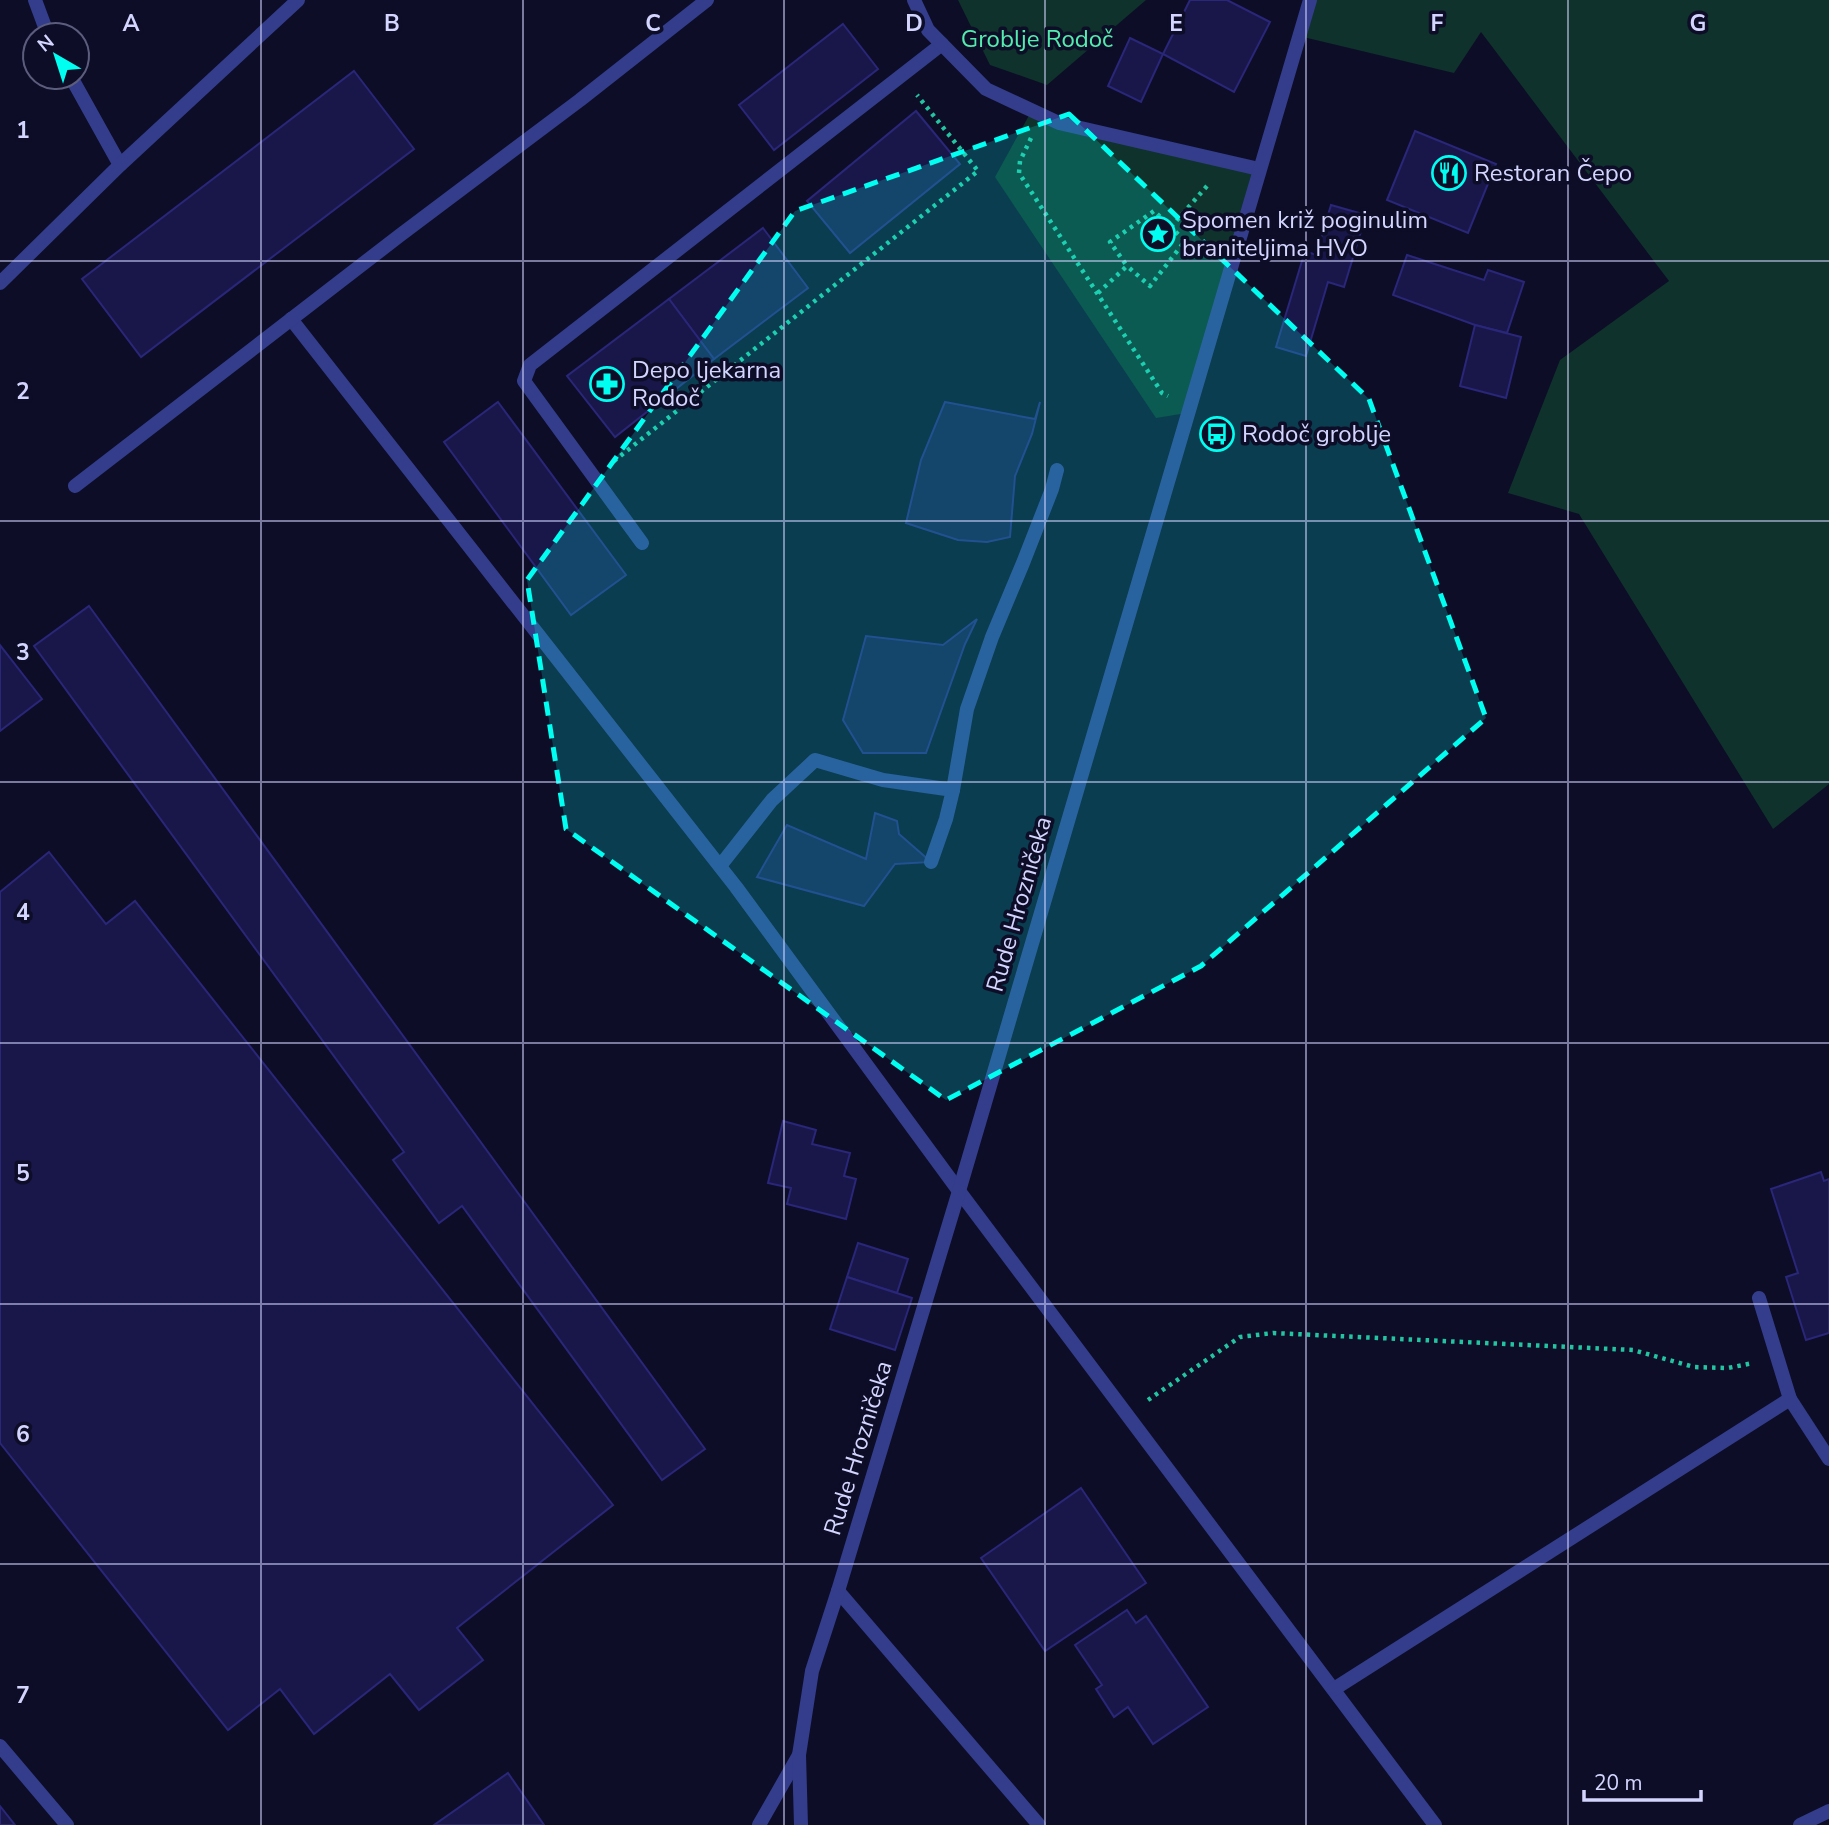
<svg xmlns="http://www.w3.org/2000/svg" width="1829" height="1825" font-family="'Nunito Sans',sans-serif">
<rect width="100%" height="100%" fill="#0d0d27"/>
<g fill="#0f322c">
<polygon points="958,0 1146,0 1047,85 990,65"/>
<polygon points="1310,0 1829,0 1829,784 1773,829 1579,514 1508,493 1560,360 1669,281 1481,32 1454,73 1299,36"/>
<polygon points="1032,110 1259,169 1187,413 1156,418 995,177"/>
</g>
<g fill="#19174a" stroke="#2a2679" stroke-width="2">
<polygon points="1190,0 1227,0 1270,22 1234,92 1163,54"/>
<polygon points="843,24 878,69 774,150 739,105"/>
<polygon points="1130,38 1163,54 1141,102 1108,86"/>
<polygon points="354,71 414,149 141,357 82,279"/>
<polygon points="916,111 960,164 850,253 807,201"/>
<polygon points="1415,131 1496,164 1468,233 1387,200"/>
<polygon points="1331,205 1366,215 1344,287 1328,282 1306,356 1276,347 1305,251 1316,255"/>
<polygon points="763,228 808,288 714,359 669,299"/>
<polygon points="1407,255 1484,280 1488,270 1524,282 1507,333 1475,325 1393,295"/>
<polygon points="669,299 714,359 615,437 567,376"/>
<polygon points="1475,325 1521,337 1506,398 1460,386"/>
<polygon points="498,402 626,575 571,615 444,442"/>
<polygon points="945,402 1035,419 1040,402 1032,434 1015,476 1010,537 987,542 958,540 906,523 921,460"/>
<polygon points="89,606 705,1449 662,1480 462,1206 439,1223 393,1160 404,1152 34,646"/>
<polygon points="977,619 965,644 926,753 863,753 843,720 866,636 943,645"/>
<polygon points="0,645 42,699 0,731"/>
<polygon points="875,813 897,821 899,834 931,862 895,864 864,906 757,877 787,825 866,859"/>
<polygon points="49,852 106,924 135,901 613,1505 457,1628 483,1660 419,1710 390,1674 314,1734 280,1689 228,1730 0,1443 0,892"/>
<polygon points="783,1121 816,1130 812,1144 850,1153 844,1176 856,1179 846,1219 787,1204 791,1188 768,1183"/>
<polygon points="1821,1172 1824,1181 1829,1179 1829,1333 1806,1340 1786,1277 1798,1273 1771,1189"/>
<polygon points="858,1243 908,1259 897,1293 847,1277"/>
<polygon points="847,1277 912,1298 895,1350 830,1329"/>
<polygon points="1081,1488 1146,1583 1045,1651 981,1558"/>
<polygon points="1127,1610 1136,1623 1146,1616 1208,1707 1153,1744 1128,1707 1114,1717 1096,1689 1102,1685 1075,1645"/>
<polygon points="508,1773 544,1825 434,1825"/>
<polygon points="0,1806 15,1825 0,1825"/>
</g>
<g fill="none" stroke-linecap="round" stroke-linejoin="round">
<g stroke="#22c4a1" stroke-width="4.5" stroke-dasharray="3.5 5" stroke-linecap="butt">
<polyline points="1031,138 1020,161 1019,173 1162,393 1168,396"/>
<polyline points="1171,227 1207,186"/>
<polyline points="1098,293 1127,266 1110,242 1154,211 1185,241 1150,286 1127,266"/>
<polyline points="614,461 978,171 917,95"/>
<polyline points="1148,1400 1240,1337 1273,1333 1633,1350 1694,1367 1728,1368 1753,1363"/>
</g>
<g stroke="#333d8b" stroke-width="14">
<polyline points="642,543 524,381 530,365 942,44"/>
<polyline points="953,790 967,709 992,637 1023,563 1052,489 1057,470"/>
<polyline points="720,866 772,800 815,760 883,780 953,790 946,819 931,862"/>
<polyline points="959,1191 1435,1825"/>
<polyline points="1790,1399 1829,1459"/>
<polyline points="838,1591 1039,1825"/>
<polyline points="1334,1689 1790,1399 1759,1298"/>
<polyline points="0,1746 67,1825"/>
<polyline points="759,1825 799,1755"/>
<polyline points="1800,1825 1829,1811"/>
</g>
<g stroke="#333d8b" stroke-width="14">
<polyline points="35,0 48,35"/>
<polyline points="914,0 928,30 986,89 1059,123 1259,169"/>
<polyline points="71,77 120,165"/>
<polyline points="0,283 120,165 298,0"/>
<polyline points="291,319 736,887 959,1191"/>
<polyline points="75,486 399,236 580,100 707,0"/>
</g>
<polyline stroke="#333d8b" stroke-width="14" points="801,1825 799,1755 812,1671 838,1591 959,1191 1310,0"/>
</g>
<path fill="#00fef1" fill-opacity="0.2" stroke="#00fef1" stroke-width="5" stroke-dasharray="14 9" stroke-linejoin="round" d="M1069,114l300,285 117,319 -285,248 -255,134 -380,-271 -39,-249 268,-369z"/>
<path fill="none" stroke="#d3d5ff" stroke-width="2" stroke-opacity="0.55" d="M261,0v1825M523,0v1825M784,0v1825M1045,0v1825M1306,0v1825M1568,0v1825M0,261h1829M0,521h1829M0,782h1829M0,1043h1829M0,1304h1829M0,1564h1829"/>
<defs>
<g id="restaurant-ring" transform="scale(1.75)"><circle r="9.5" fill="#0d0d27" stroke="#00fef1" stroke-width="1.5"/><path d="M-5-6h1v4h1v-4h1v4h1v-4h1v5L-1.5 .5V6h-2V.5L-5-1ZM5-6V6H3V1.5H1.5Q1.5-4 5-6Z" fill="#00fef1"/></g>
<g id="sight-ring" transform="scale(1.75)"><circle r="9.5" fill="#0d0d27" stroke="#00fef1" stroke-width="1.5"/><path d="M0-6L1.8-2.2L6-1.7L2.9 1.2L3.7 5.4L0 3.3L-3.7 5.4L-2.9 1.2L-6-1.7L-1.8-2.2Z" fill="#00fef1"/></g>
<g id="pharmacy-ring" transform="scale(1.75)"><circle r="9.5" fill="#0d0d27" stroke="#00fef1" stroke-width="1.5"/><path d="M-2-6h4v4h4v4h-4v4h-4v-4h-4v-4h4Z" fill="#00fef1"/></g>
<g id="bus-ring" transform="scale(1.75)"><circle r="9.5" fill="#0d0d27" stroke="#00fef1" stroke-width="1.5"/><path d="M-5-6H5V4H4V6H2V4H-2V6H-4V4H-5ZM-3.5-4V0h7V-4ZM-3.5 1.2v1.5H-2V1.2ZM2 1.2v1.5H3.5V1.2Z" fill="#00fef1"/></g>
</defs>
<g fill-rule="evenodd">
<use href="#restaurant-ring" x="1449" y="173"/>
<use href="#sight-ring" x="1158" y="234"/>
<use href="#pharmacy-ring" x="607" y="384"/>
<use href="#bus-ring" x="1217" y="434"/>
</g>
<g text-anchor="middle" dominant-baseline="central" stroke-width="7" stroke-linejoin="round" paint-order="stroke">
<g font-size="24" fill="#53ecae" stroke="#0d0d27">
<text x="1037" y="39">Groblje Rodoč</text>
</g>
<g font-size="24" fill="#d3d5ff" stroke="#0d0d27" text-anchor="start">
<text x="1474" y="173">Restoran Čepo</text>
<text x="1182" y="220">Spomen križ poginulim<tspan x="1182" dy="28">braniteljima HVO</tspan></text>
<text x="632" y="370">Depo ljekarna<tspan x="632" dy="28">Rodoč</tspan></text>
<text x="1242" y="434">Rodoč groblje</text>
</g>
<g font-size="24" fill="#d3d5ff" stroke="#0d0d27">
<text transform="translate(1019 904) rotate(-74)">Rude Hrozničeka</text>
<text transform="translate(858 1448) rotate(-73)">Rude Hrozničeka</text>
</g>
</g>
<g font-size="23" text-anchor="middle" font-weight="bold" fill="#d3d5ff" stroke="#0d0d27" stroke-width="7" stroke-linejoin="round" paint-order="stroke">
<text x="131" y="31">A</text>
<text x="392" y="31">B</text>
<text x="653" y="31">C</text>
<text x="914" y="31">D</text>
<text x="1176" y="31">E</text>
<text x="1437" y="31">F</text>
<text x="1698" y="31">G</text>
<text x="23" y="138">1</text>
<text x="23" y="399">2</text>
<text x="23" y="660">3</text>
<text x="23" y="920">4</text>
<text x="23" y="1181">5</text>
<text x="23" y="1442">6</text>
<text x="23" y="1703">7</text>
</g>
<g transform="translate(56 56) rotate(321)"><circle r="33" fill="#0d0d27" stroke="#5c5d7d" stroke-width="2"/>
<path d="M0-5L12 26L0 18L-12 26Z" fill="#00fef1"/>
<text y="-10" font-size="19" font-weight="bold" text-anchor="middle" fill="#d3d5ff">N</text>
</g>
<path d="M1584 1790v10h117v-10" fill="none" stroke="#d3d5ff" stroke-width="3.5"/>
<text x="1594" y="1790" font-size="21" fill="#d3d5ff" stroke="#0d0d27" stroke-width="5" paint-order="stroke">20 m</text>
</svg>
